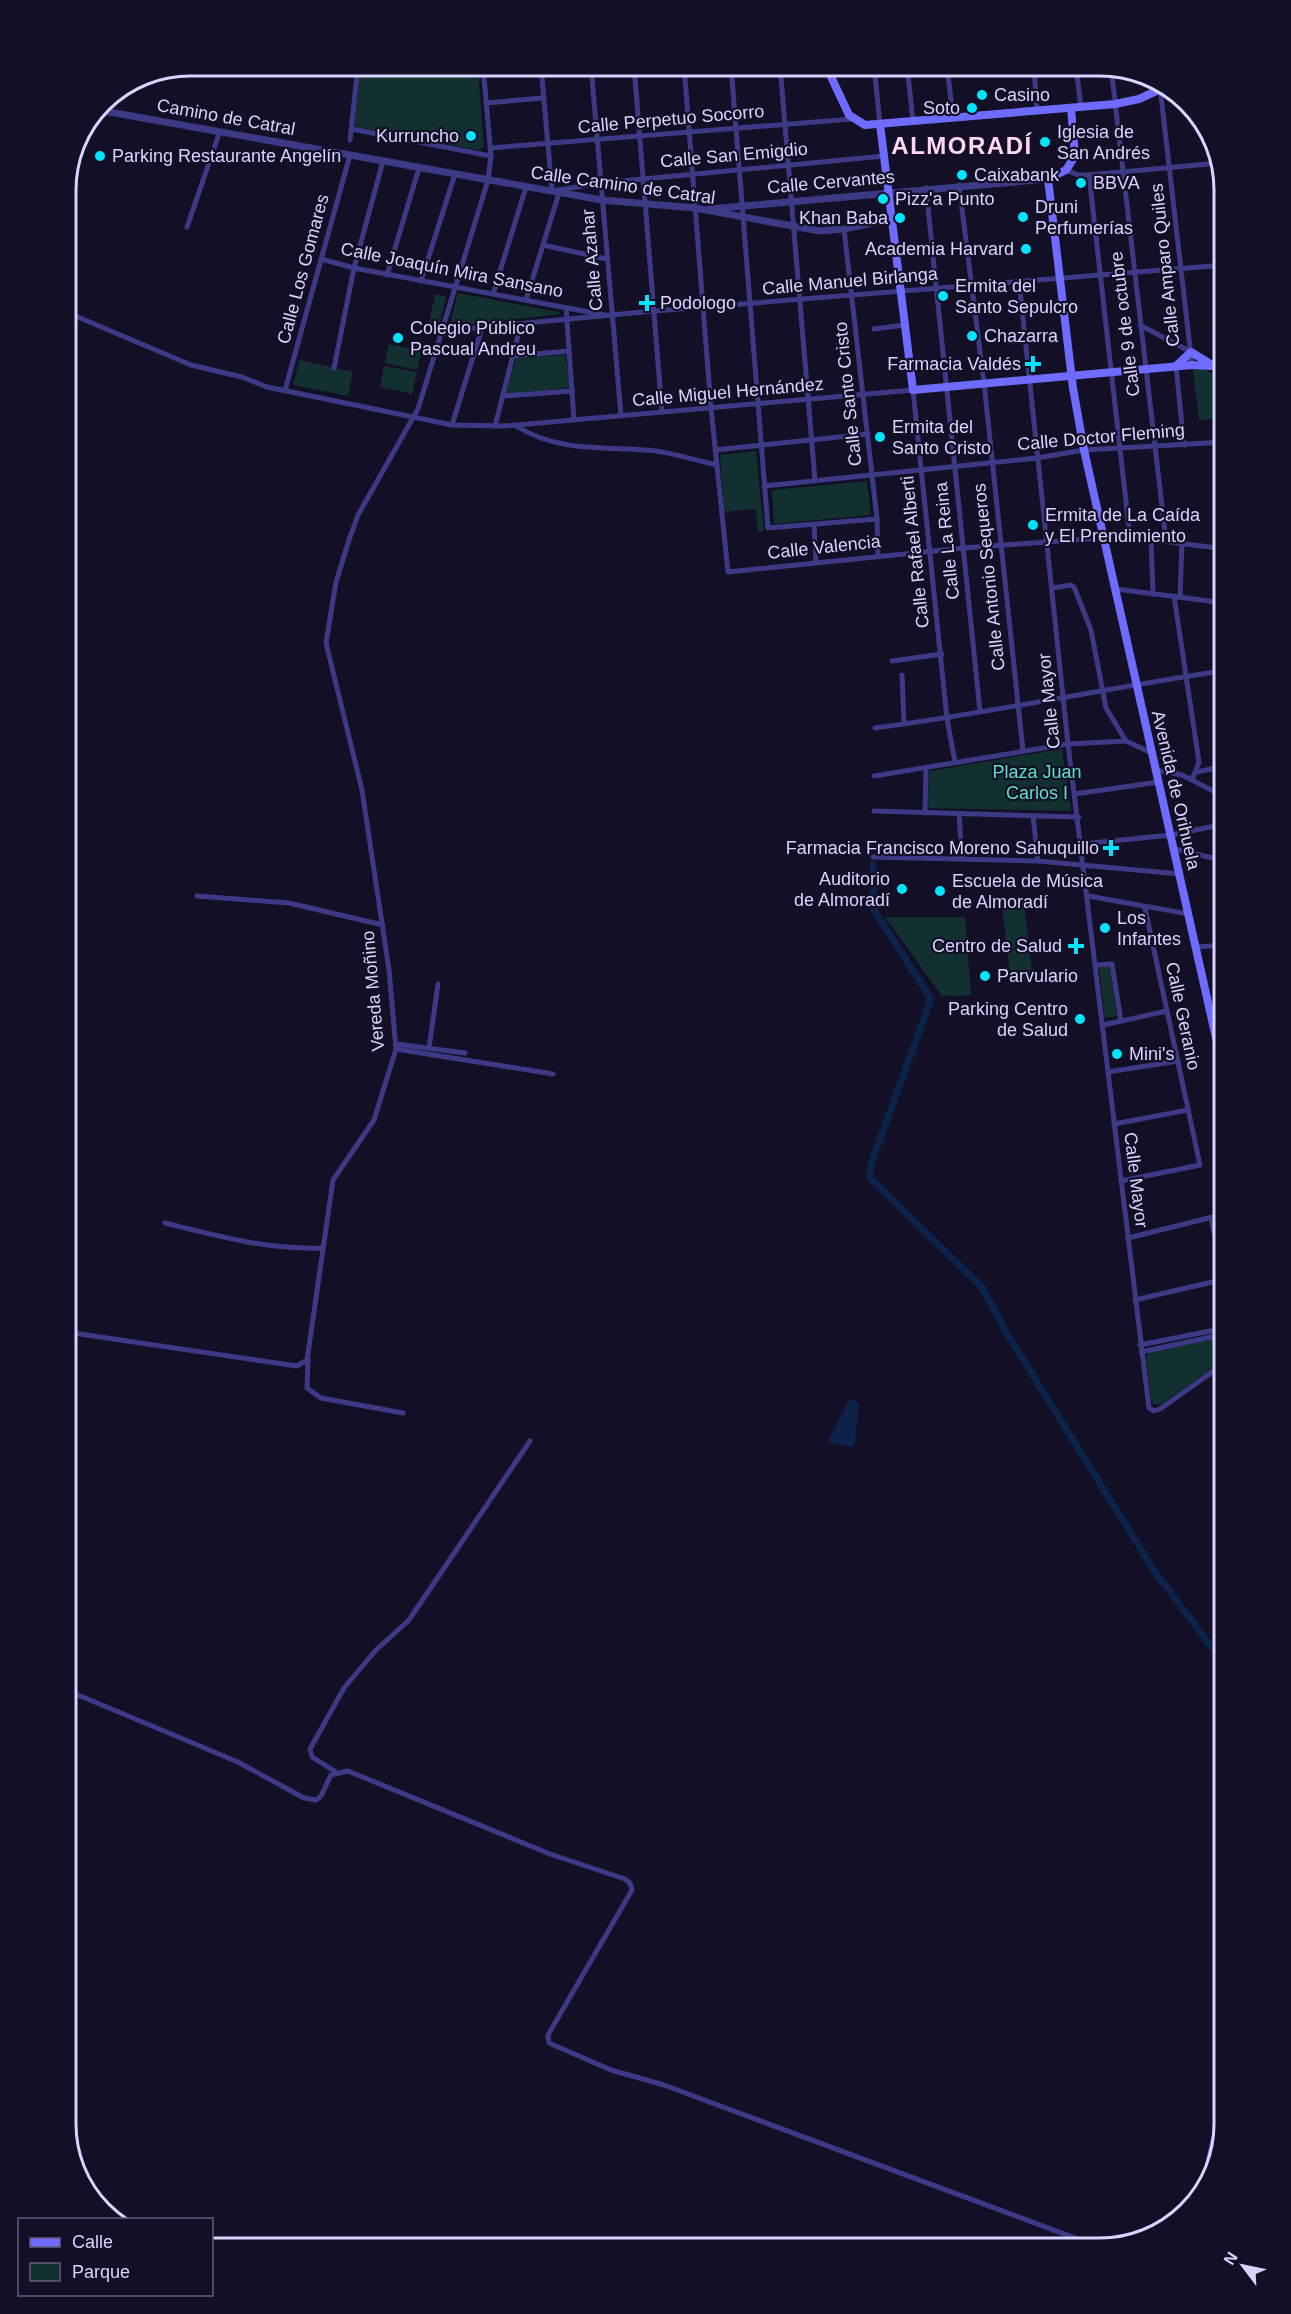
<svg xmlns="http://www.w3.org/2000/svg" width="1291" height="2314" font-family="Helvetica,sans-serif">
<rect width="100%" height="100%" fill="#130f26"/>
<g fill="#12302f">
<polygon points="385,66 478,66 484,146 479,150 357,127 354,123 360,71 364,68"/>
<polygon points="458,293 559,312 560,314 449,327"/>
<polygon points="435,294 446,296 439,326 429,324"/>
<polygon points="389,344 421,351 417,370 385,363"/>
<polygon points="564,355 566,356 569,385 567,388 508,394 506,391 516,358"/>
<polygon points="300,360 353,372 348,396 293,385"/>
<polygon points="384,366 417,372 412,394 380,387"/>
<polygon points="1203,369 1225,380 1225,418 1199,420 1193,370"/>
<polygon points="756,451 764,531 758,532 756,509 724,512 720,455"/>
<polygon points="867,481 871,515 774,524 772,490"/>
<polygon points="1062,749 1071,811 928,808 929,771"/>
<polygon points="1024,903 1033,980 1011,982 1002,906"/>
<polygon points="885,917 965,917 971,995 942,996"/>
<polygon points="1099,967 1110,967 1117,1016 1105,1018"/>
<polygon points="1225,1336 1225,1360 1161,1404 1153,1404 1151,1400 1146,1357 1149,1353"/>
</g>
<polygon fill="#0c2248" points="850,1398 859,1404 855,1444 850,1447 828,1442"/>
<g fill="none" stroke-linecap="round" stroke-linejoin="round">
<polyline stroke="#0c2248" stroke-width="7" points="873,864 874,910 931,999 871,1164 870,1178 982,1287 1006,1332 1155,1572 1225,1665"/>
<g stroke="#3d3a85" stroke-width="5">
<polyline points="541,66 552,191 601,183 884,156"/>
<polyline points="591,66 621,416"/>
<polyline points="634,66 662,412"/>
<polyline points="684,66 711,408 728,572 963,548 1103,538 1130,537 1225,549"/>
<polyline points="731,66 768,528 877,519"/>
<polyline points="780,66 815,480"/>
<polyline points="874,66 880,124"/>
<polyline points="907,66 913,121"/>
<polyline points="947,66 953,118"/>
<polyline points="1034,66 1037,111"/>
<polyline points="1076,66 1081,108"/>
<polyline points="1111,67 1166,541"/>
<polyline points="1160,87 1192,365"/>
<polyline points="486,103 543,98"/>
<polyline points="352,129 491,156"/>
<polyline points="350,140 358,66"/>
<polyline points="1215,143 1225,220"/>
<polyline points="490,148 853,119"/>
<polyline points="1066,170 1078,175 1089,175 1219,163"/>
<polyline points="1089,175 1130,537"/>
<polyline points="959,185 984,383 1023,751"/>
<polyline points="926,188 980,711"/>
<polyline points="187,227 220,131"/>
<polyline points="844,229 877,519 878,556"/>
<polyline points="543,245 607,259"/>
<polyline points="321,259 354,268 605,315"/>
<polyline points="387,275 419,168"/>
<polyline points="1019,280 1068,744 1149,1408 1154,1411 1160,1409 1225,1363"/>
<polyline points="421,281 455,174"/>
<polyline points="493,294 526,187"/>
<polyline points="526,300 559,193"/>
<polyline points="566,308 574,420"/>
<polyline points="66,312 191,365 242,377 267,387 452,425 504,426 913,390 947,719 955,762"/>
<polyline points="1140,325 1191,352"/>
<polyline points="874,329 905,325"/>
<polyline points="443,331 654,311 1225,265"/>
<polyline points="513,356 569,351"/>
<polyline points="1176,366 1184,445"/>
<polyline points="334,368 354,268 383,161"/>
<polyline points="285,390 350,155"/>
<polyline points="503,396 572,391"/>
<polyline points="452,425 482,328"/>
<polyline points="495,426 521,324"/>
<path d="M516,426c40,25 83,21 129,24 24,1 48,10 72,15"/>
<polyline points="715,450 868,434"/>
<polyline points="764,486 1037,458 1084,450 1225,442"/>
<polyline points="814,525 816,563"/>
<polyline points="1151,539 1153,594"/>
<polyline points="1222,548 1225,534"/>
<polyline points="1052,588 1071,585 1074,587 1091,630 1106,708 1126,741"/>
<polyline points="1116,589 1217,602 1221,608 1225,642"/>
<polyline points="1174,596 1199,762 1192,780"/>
<polyline points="1180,597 1182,543"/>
<polyline points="892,661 942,654"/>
<polyline points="902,675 904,724"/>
<path d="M875,728c116,-15 231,-40 347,-57l3,-3"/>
<polyline points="1156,770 1182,775 1225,797"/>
<polyline points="1197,772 1225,766"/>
<polyline points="874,776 1068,744 1126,741 1152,753"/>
<polyline points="1075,794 1159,782"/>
<polyline points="874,811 1079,817"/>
<polyline points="925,813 926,767"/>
<polyline points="959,814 962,859"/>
<polyline points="1033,816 1038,861"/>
<polyline points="1082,844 1171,835 1225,824"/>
<polyline points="1175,849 1225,861"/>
<polyline points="873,857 1038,861 1180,874"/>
<polyline points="197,896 289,903 383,925"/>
<polyline points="1088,896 1189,914"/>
<polyline points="1196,947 1225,945"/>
<polyline points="1096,965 1112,964 1121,1021"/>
<polyline points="1103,1025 1167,1011"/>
<polyline points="396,1044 465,1053"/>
<polyline points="429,1048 438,984"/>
<polyline points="396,1049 553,1074"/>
<polyline points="1108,1072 1178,1061"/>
<polyline points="1114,1124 1188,1110"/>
<polyline points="1121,1181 1200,1165 1145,908"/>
<polyline points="1211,1218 1225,1285"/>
<path d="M165,1223c53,13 103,27 157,25"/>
<polyline points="1128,1238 1225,1214"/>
<polyline points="1135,1300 1225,1279"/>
<polyline points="66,1332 297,1366 307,1360 333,1180 374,1120 396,1049 389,970 362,790 326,643 336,582 349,540 358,515 418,409 488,180 491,156 483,66"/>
<polyline points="1140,1345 1225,1328"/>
<polyline points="1141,1352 1225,1334"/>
<polyline points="308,1359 307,1388 321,1398 403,1413"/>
<polyline points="66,1690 238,1762 304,1798 316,1800 321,1796 331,1775 348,1771 550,1854 625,1879 630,1883 632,1890 548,2035 549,2043 611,2070 664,2085 1102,2248"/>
<polyline points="336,1772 312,1757 310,1749 344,1688 376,1650 409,1620 530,1441"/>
</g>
<g stroke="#3d3a85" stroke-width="7">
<polyline points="98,110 602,200 695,208 820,231 844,229 891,219"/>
<polyline points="710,209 1048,179"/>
</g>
<g stroke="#6f6bff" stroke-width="8">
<polyline points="826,66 849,115 865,125 1115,104 1139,99 1165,87"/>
<polyline points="1071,108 1075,156 1066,170 1048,179 1073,388 1084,450 1225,1078"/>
<polyline points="880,124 913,390 1192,365 1210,366"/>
<polyline points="1176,366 1191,352 1225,373"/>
<polyline points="1202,2195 1225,2097"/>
</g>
</g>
<g fill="#00e5ff" stroke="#130f26" stroke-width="2">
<circle cx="982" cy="95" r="6"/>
<circle cx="972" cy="108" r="6"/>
<circle cx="471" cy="136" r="6"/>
<circle cx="1045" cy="142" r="6"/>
<circle cx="100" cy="156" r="6"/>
<circle cx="962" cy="175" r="6"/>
<circle cx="1081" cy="183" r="6"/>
<circle cx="883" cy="199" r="6"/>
<circle cx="1023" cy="217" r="6"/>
<circle cx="900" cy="218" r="6"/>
<circle cx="1026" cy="249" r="6"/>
<circle cx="943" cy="296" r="6"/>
<path d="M644 294h6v6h6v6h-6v6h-6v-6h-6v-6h6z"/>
<circle cx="972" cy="336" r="6"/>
<circle cx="398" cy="338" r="6"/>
<path d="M1030 355h6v6h6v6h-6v6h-6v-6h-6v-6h6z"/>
<circle cx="880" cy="437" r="6"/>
<circle cx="1033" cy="525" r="6"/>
<path d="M1108 839h6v6h6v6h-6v6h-6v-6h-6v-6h6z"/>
<circle cx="902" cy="889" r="6"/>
<circle cx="940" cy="891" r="6"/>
<circle cx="1105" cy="928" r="6"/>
<path d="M1073 937h6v6h6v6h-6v6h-6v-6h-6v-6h6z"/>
<circle cx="985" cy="976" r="6"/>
<circle cx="1080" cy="1019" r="6"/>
<circle cx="1117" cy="1054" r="6"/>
</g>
<g text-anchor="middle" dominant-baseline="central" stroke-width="4.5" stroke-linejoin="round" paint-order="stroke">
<g font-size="18" fill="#d9d4ff" stroke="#130f26" text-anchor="start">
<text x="994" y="95">Casino</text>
<text x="960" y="108" text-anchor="end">Soto</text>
<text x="1057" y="132">Iglesia de<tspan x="1057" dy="21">San Andrés</tspan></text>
<text x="459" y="136" text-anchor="end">Kurruncho</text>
<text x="112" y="156">Parking Restaurante Angelín</text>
<text x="974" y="175">Caixabank</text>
<text x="1093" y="183">BBVA</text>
<text x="895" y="199">Pizz'a Punto</text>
<text x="1035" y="207">Druni<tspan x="1035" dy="21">Perfumerías</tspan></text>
<text x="888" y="218" text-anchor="end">Khan Baba</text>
<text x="1014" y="249" text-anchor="end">Academia Harvard</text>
<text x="955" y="286">Ermita del<tspan x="955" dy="21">Santo Sepulcro</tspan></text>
<text x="660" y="303">Podologo</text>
<text x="410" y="328">Colegio Público<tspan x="410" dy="21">Pascual Andreu</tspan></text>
<text x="984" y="336">Chazarra</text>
<text x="1021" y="364" text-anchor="end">Farmacia Valdés</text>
<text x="892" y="427">Ermita del<tspan x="892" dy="21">Santo Cristo</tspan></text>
<text x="1045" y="515">Ermita de La Caída<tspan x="1045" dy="21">y El Prendimiento</tspan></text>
<text x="1099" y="848" text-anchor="end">Farmacia Francisco Moreno Sahuquillo</text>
<text x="890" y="879" text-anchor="end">Auditorio<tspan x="890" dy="21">de Almoradí</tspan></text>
<text x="952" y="881">Escuela de Música<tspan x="952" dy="21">de Almoradí</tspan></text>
<text x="1117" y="918">Los<tspan x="1117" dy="21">Infantes</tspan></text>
<text x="1062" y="946" text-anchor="end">Centro de Salud</text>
<text x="997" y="976">Parvulario</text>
<text x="1068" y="1009" text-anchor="end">Parking Centro<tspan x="1068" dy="21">de Salud</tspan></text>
<text x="1129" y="1054">Mini's</text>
</g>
<g font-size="18" fill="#d9d4ff" stroke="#130f26">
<text transform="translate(226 117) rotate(10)">Camino de Catral</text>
<text transform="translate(671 119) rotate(-5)">Calle Perpetuo Socorro</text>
<text transform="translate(734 155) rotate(-5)">Calle San Emigdio</text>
<text transform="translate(831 182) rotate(-5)">Calle Cervantes</text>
<text transform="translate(623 185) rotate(8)">Calle Camino de Catral</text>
<text transform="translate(592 260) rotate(-95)">Calle Azahar</text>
<text transform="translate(1165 265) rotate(-96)">Calle Amparo Quiles</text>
<text transform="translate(303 269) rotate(-75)">Calle Los Gomares</text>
<text transform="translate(452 270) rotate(11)">Calle Joaquín Mira Sansano</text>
<text transform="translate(850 281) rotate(-5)">Calle Manuel Birlanga</text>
<text transform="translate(1125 324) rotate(-97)">Calle 9 de octubre</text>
<text transform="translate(728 392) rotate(-5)">Calle Miguel Hernández</text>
<text transform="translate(848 394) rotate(-96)">Calle Santo Cristo</text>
<text transform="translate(1101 437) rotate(-5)">Calle Doctor Fleming</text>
<text transform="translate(947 541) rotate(-96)">Calle La Reina</text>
<text transform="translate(824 547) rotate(-6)">Calle Valencia</text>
<text transform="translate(915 552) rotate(-96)">Calle Rafael Alberti</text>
<text transform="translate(989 577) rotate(-96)">Calle Antonio Sequeros</text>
<text transform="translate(1049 701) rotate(-96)">Calle Mayor</text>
<text transform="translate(1176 790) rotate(77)">Avenida de Orihuela</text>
<text transform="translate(373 991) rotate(-95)">Vereda Moñino</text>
<text transform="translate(1183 1016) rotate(78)">Calle Geranio</text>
<text transform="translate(1136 1180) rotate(83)">Calle Mayor</text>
</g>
<g font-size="18" fill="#5fe0c0" stroke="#130f26">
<text x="1037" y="772">Plaza Juan<tspan x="1037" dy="21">Carlos I</tspan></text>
</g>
<g font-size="24" font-weight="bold" letter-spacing="1.5" fill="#ffd6f0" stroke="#130f26">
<text x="962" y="145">ALMORADÍ</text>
</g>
</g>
<path d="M0 0H1291V2314H0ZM190 76H1100A114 114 0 0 1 1214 190V2124A114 114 0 0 1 1100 2238H190A114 114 0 0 1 76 2124V190A114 114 0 0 1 190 76Z" fill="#130f26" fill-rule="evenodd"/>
<path fill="none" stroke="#d9d4ff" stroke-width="3" d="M190 76H1100A114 114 0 0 1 1214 190V2124A114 114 0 0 1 1100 2238H190A114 114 0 0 1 76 2124V190A114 114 0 0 1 190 76Z"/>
<rect x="18" y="2218" width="195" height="78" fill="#130f26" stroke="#625e7d" stroke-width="1.5"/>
<rect x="30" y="2238" width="30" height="9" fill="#6f6bff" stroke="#625e7d" stroke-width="1.5"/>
<text x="72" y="2248" font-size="18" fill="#d9d4ff">Calle</text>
<rect x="30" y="2263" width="30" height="18" fill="#12302f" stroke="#625e7d" stroke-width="1.5"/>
<text x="72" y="2278" font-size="18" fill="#d9d4ff">Parque</text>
<g transform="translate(1243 2266) rotate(302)" stroke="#130f26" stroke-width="4.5" paint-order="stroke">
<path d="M0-4.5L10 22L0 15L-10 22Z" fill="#d9d4ff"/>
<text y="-9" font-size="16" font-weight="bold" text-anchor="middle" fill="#d9d4ff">N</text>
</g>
</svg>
